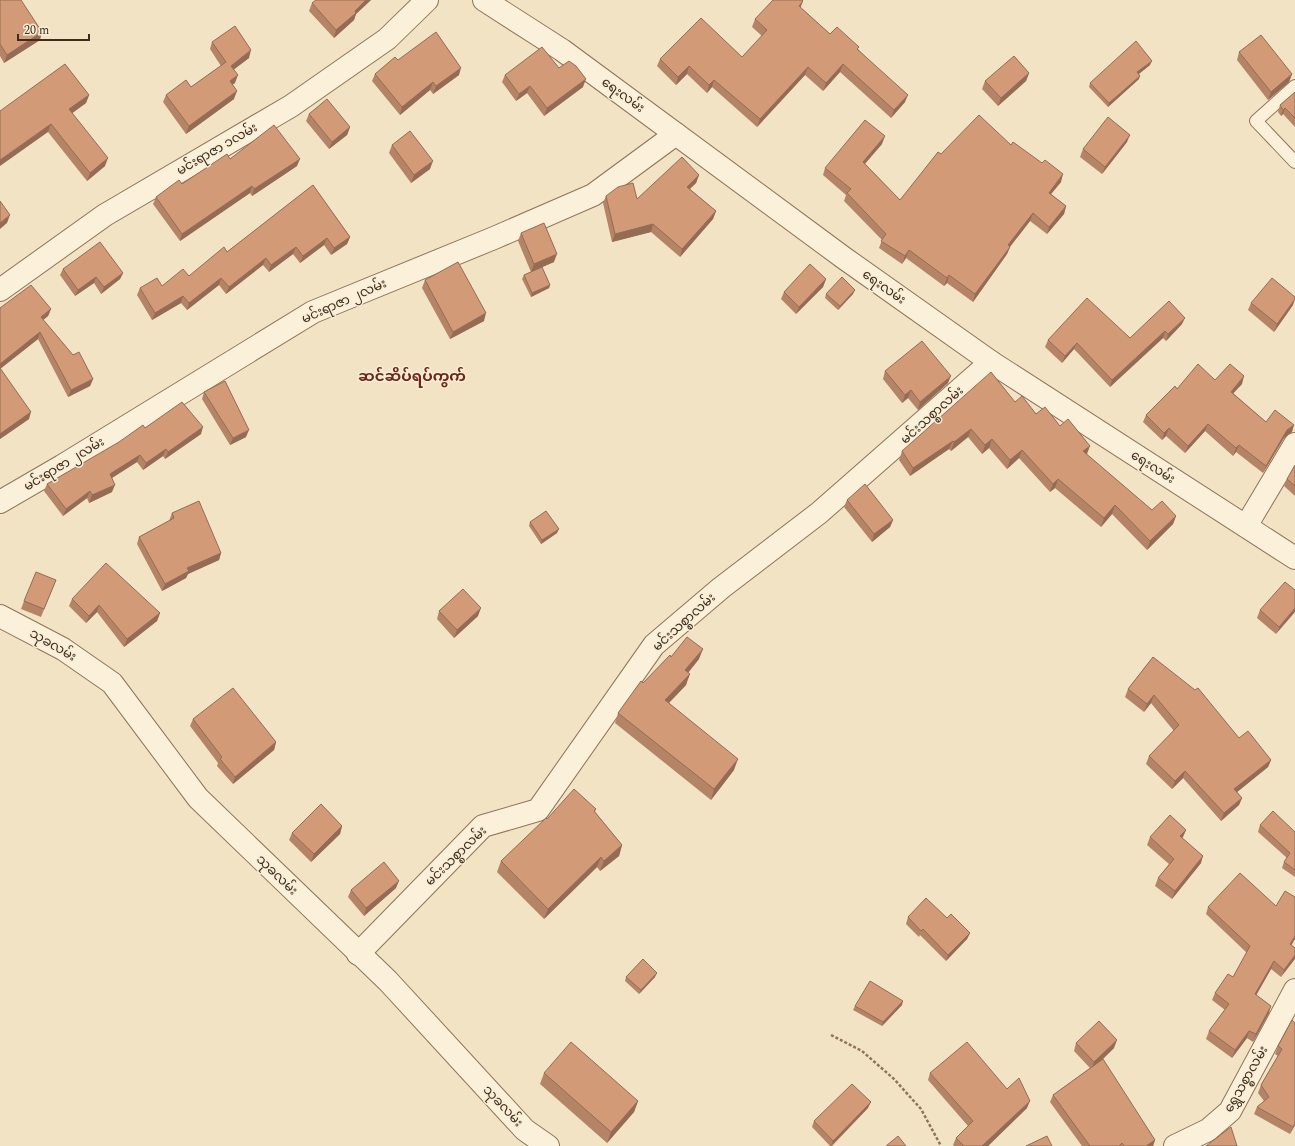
<svg xmlns="http://www.w3.org/2000/svg" width="1295" height="1146" font-family="Spectral,'Noto Sans Myanmar',serif">
<rect width="100%" height="100%" fill="#f2e3c5"/>
<g fill="none" stroke-linecap="round" stroke-linejoin="round">
<g stroke="#8f7359" stroke-width="14">
<polyline id="service" points="1295,86 1256,121 1295,162"/>
</g>
<g stroke="#8f7359" stroke-width="24">
<g id="minor">
<polyline points="0,290 105,215 291,106 387,39 427,0"/>
<polyline points="0,502 62,466 313,312 494,238 593,195 676,134"/>
<polyline points="1246,526 1295,444"/>
<polyline points="0,616 63,649 112,683 198,798 388,981 525,1130 548,1146"/>
<polyline points="358,954 483,826 538,810 654,645 721,588 819,513 991,362"/>
<polyline points="1175,1146 1208,1130 1230,1111 1295,990"/>
</g>
</g>
<g stroke="#8f7359" stroke-width="24">
<polyline id="tertiary" points="484,0 562,50 844,258 991,362 1295,558"/>
</g>
<polyline stroke="#8f7359" stroke-width="2.5" stroke-dasharray="3 2" stroke-linecap="butt" points="831,1035 862,1051 894,1079 921,1109 941,1146"/>
<use href="#service" stroke="#fbf0d9" stroke-width="12"/>
<use href="#minor" stroke="#fbf0d9" stroke-width="22"/>
<use href="#tertiary" stroke="#fbf0d9" stroke-width="22"/>
</g>
<g fill="#b58467">
<polygon points="0,0 40,40 4,63 0,56"/>
<polygon points="316,0 371,0 356,14 354,20 334,38 309,11 312,3"/>
<polygon points="801,8 830,34 858,49 905,102 891,118 840,72 823,91 805,75 757,127 712,87 707,93 687,74 676,85 657,66 660,59 742,57 762,36 752,27 755,19"/>
<polygon points="212,42 249,58 234,69 235,83 232,85 234,99 186,134 163,102 166,95 191,87 221,66 210,49"/>
<polygon points="1239,52 1292,74 1289,82 1268,100 1237,60"/>
<polygon points="398,60 459,75 433,94 430,90 400,115 372,81 375,74"/>
<polygon points="1150,65 1139,74 1139,79 1108,107 1089,87 1090,83"/>
<polygon points="559,68 583,87 544,116 527,93 516,101 502,82 505,75"/>
<polygon points="1029,73 1026,81 998,106 982,89 985,81"/>
<polygon points="1295,92 1295,127 1283,114 1281,116 1278,112 1280,105"/>
<polygon points="89,95 86,103 72,113 105,166 87,181 48,132 0,111"/>
<polygon points="309,114 350,127 347,135 329,149 306,121"/>
<polygon points="1127,142 1102,174 1080,157 1083,149"/>
<polygon points="882,144 865,164 900,200 941,154 1011,145 1061,182 1051,194 1066,206 1064,214 1047,234 1030,221 1010,247 1007,254 973,302 947,283 944,286 906,258 902,264 879,248 882,240 844,201 846,195 823,175 825,168"/>
<polygon points="392,145 430,169 411,183 389,153"/>
<polygon points="230,159 297,166 252,196 250,193 180,241 153,204 156,197 182,184"/>
<polygon points="699,175 696,183 690,189 716,211 713,219 680,257 651,232 612,242 603,203 606,196 637,199"/>
<polygon points="313,185 350,237 347,244 331,255 324,245 300,263 293,254 269,272 263,265 226,294 219,285 187,310 181,303 152,320 137,295 140,288 162,286 189,276 227,252"/>
<polygon points="521,233 554,262 542,267 550,285 549,288 531,297 522,279 524,275 531,272 518,241"/>
<polygon points="63,269 123,273 120,279 101,294 94,283 75,296 60,275"/>
<polygon points="826,279 823,287 796,314 781,299 784,292"/>
<polygon points="425,280 484,321 450,339 422,288"/>
<polygon points="826,294 853,294 838,310 825,298"/>
<polygon points="1251,303 1293,305 1274,332 1248,310"/>
<polygon points="0,308 51,309 48,316 43,320 93,379 90,386 68,397 38,339 0,369 29,419 0,439"/>
<polygon points="1182,324 1166,341 1163,338 1110,387 1074,349 1062,363 1045,347 1048,340 1130,338"/>
<polygon points="885,371 948,383 918,410 908,398 902,403 883,379"/>
<polygon points="1215,380 1242,384 1233,393 1266,422 1292,432 1284,438 1263,473 1236,452 1233,456 1205,431 1185,453 1166,436 1162,440 1143,422 1146,415 1177,389"/>
<polygon points="204,392 246,437 230,445 202,399"/>
<polygon points="1015,402 1060,426 1086,454 1152,510 1176,516 1173,524 1147,550 1112,514 1101,527 1055,488 1050,492 1019,458 1007,469 989,448 982,454 968,437 951,451 949,449 910,476 899,460 902,451"/>
<polygon points="145,428 201,434 165,459 163,456 143,470 137,462 112,478 112,492 89,503 87,498 63,516 44,491 47,484"/>
<polygon points="1295,465 1295,496 1284,486 1287,479"/>
<polygon points="847,500 893,520 890,527 872,542 844,507"/>
<polygon points="172,513 221,553 219,560 188,574 186,578 162,591 137,544 139,537 169,521"/>
<polygon points="530,522 557,533 541,544 529,526"/>
<polygon points="56,580 41,617 21,609 24,601"/>
<polygon points="1295,590 1276,634 1257,618 1260,610"/>
<polygon points="72,599 160,613 157,621 124,647 97,612 86,623 69,606"/>
<polygon points="439,611 478,616 454,638 437,619"/>
<polygon points="671,657 699,659 688,673 686,685 669,703 734,770 711,800 615,723 618,713"/>
<polygon points="1153,657 1239,738 1271,760 1268,767 1237,792 1242,798 1239,805 1221,821 1183,778 1172,789 1146,764 1149,756 1174,731 1151,703 1144,712 1125,697 1128,689"/>
<polygon points="193,719 276,742 274,750 233,784 217,766 218,763 190,726"/>
<polygon points="596,809 595,812 622,845 619,856 600,871 597,867 544,919 497,872 501,861 547,819"/>
<polygon points="1260,825 1295,832 1295,877 1282,868 1284,862 1287,858 1258,832"/>
<polygon points="342,826 340,834 311,862 289,840 292,833"/>
<polygon points="1186,830 1182,838 1201,863 1172,899 1155,886 1158,878 1169,864 1147,845 1150,837"/>
<polygon points="396,888 364,916 348,897 351,890"/>
<polygon points="1208,907 1291,945 1295,948 1281,977 1271,969 1256,995 1269,1013 1253,1042 1247,1038 1232,1058 1206,1039 1209,1031 1225,1010 1212,1000 1215,993 1233,977 1247,953 1206,914"/>
<polygon points="908,917 947,918 970,933 967,939 946,961 920,935 919,937 906,924"/>
<polygon points="626,977 655,977 639,994 625,981"/>
<polygon points="902,1005 882,1026 853,1010 855,1006"/>
<polygon points="1292,1020 1295,1125 1290,1134 1254,1114 1257,1107 1264,1101 1258,1093 1261,1085 1278,1056 1275,1054 1278,1046"/>
<polygon points="1076,1043 1114,1048 1101,1061 1155,1140 1153,1146 1082,1146 1050,1102 1053,1095 1090,1068 1074,1051"/>
<polygon points="544,1073 638,1101 634,1112 607,1143 540,1084"/>
<polygon points="930,1073 1027,1108 988,1146 954,1146 953,1145 956,1138 968,1126 928,1080"/>
<polygon points="868,1108 832,1146 830,1146 812,1127 814,1121"/>
</g>
<g fill="#946c54">
<polygon points="366,0 371,0 356,14 354,20 334,38 336,30"/>
<polygon points="803,1 800,9 799,6"/>
<polygon points="42,32 40,40 4,63 7,55"/>
<polygon points="251,50 249,58 228,74 231,66"/>
<polygon points="1152,61 1150,65 1136,76 1137,72"/>
<polygon points="843,64 840,72 823,91 826,83"/>
<polygon points="689,66 687,74 676,85 678,77"/>
<polygon points="808,67 805,75 757,127 760,119"/>
<polygon points="461,68 459,75 433,94 436,86"/>
<polygon points="1029,73 1026,81 998,106 1001,98"/>
<polygon points="1292,74 1289,82 1268,100 1271,92"/>
<polygon points="238,75 235,83 227,88 230,81"/>
<polygon points="1140,76 1139,79 1108,107 1109,103"/>
<polygon points="586,79 583,87 544,116 547,108"/>
<polygon points="714,80 712,87 707,93 709,85"/>
<polygon points="433,82 430,90 400,115 402,107"/>
<polygon points="530,86 527,93 516,101 519,94"/>
<polygon points="237,91 234,99 186,134 189,126"/>
<polygon points="89,95 86,103 67,117 69,109"/>
<polygon points="908,95 905,102 891,118 894,110"/>
<polygon points="1285,108 1283,114 1281,116 1283,110"/>
<polygon points="51,124 48,132 0,166 0,160"/>
<polygon points="350,127 347,135 329,149 332,142"/>
<polygon points="1130,135 1127,142 1102,174 1105,167"/>
<polygon points="885,136 882,144 860,169 863,162"/>
<polygon points="108,158 105,166 87,181 90,173"/>
<polygon points="300,159 297,166 252,196 254,189"/>
<polygon points="433,161 430,169 411,183 414,175"/>
<polygon points="1063,174 1061,182 1046,200 1049,193"/>
<polygon points="699,175 696,183 684,194 687,187"/>
<polygon points="252,186 250,193 180,241 182,234"/>
<polygon points="1066,206 1064,214 1047,234 1049,227"/>
<polygon points="716,211 713,219 680,257 682,249"/>
<polygon points="1033,213 1030,221 1005,253 1008,245"/>
<polygon points="10,215 7,223 0,229 0,223"/>
<polygon points="653,224 651,232 612,242 615,234"/>
<polygon points="350,237 347,244 331,255 334,248"/>
<polygon points="327,238 324,245 300,263 303,256"/>
<polygon points="296,247 293,254 269,272 271,265"/>
<polygon points="1010,247 1007,254 973,302 975,294"/>
<polygon points="909,250 906,258 902,264 905,256"/>
<polygon points="557,254 554,262 531,272 534,264"/>
<polygon points="266,258 263,265 226,294 229,287"/>
<polygon points="123,273 120,279 101,294 104,287"/>
<polygon points="949,275 947,283 944,286 947,278"/>
<polygon points="96,277 94,283 75,296 78,290"/>
<polygon points="221,278 219,285 187,310 189,303"/>
<polygon points="826,279 823,287 796,314 799,307"/>
<polygon points="550,285 549,288 531,297 532,293"/>
<polygon points="855,290 853,294 838,310 840,306"/>
<polygon points="183,296 181,303 152,320 155,313"/>
<polygon points="1295,299 1293,305 1274,332 1277,324"/>
<polygon points="51,309 48,316 38,324 41,317"/>
<polygon points="486,313 484,321 450,339 453,332"/>
<polygon points="1185,318 1182,324 1166,341 1168,334"/>
<polygon points="1165,331 1163,338 1110,387 1112,380"/>
<polygon points="40,332 38,339 0,369 0,364"/>
<polygon points="1077,343 1074,349 1062,363 1065,356"/>
<polygon points="951,376 948,383 918,410 920,402"/>
<polygon points="1244,376 1242,384 1228,399 1231,392"/>
<polygon points="93,379 90,386 68,397 71,390"/>
<polygon points="911,390 908,398 902,403 905,395"/>
<polygon points="31,412 29,419 0,439 0,434"/>
<polygon points="1208,424 1205,431 1185,453 1188,446"/>
<polygon points="1294,425 1292,432 1284,438 1263,473 1266,466 1287,430"/>
<polygon points="203,427 201,434 165,459 168,452"/>
<polygon points="1169,428 1166,436 1162,440 1164,433"/>
<polygon points="971,429 968,437 951,451 954,442"/>
<polygon points="249,430 246,437 230,445 233,438"/>
<polygon points="992,439 989,448 982,454 985,445"/>
<polygon points="953,441 949,449 910,476 913,468"/>
<polygon points="1239,445 1236,452 1233,456 1236,448"/>
<polygon points="1090,446 1087,454 1080,460 1083,451"/>
<polygon points="166,449 163,456 143,470 146,463"/>
<polygon points="1022,450 1019,458 1007,469 1010,460"/>
<polygon points="140,455 137,462 107,481 110,474"/>
<polygon points="1058,479 1055,488 1050,492 1053,484"/>
<polygon points="115,485 112,492 89,503 92,495"/>
<polygon points="90,491 87,498 63,516 66,509"/>
<polygon points="1115,505 1112,514 1101,527 1104,518"/>
<polygon points="1176,516 1173,524 1147,550 1150,541"/>
<polygon points="893,520 890,527 872,542 874,534"/>
<polygon points="559,529 557,533 541,544 542,540"/>
<polygon points="221,553 219,560 188,574 186,578 162,591 165,584 187,568"/>
<polygon points="99,605 97,612 86,623 89,616"/>
<polygon points="481,608 478,616 454,638 457,630"/>
<polygon points="1295,608 1295,612 1276,634 1279,627"/>
<polygon points="160,613 157,621 124,647 127,639"/>
<polygon points="703,649 699,659 682,680 685,670"/>
<polygon points="690,674 686,685 661,711 665,700"/>
<polygon points="1154,695 1151,703 1144,712 1147,704"/>
<polygon points="276,742 274,750 233,784 235,777"/>
<polygon points="738,759 734,770 711,800 714,789"/>
<polygon points="1271,760 1268,767 1231,797 1234,789"/>
<polygon points="1185,771 1183,778 1172,789 1175,781"/>
<polygon points="1242,798 1239,805 1221,821 1224,813"/>
<polygon points="342,826 340,834 311,862 314,854"/>
<polygon points="1186,830 1183,837 1177,844 1180,836"/>
<polygon points="622,845 619,856 600,871 604,861"/>
<polygon points="1203,856 1201,863 1172,899 1175,891"/>
<polygon points="601,857 597,867 544,919 548,909"/>
<polygon points="399,881 396,888 364,916 366,908"/>
<polygon points="970,933 967,939 946,961 948,955"/>
<polygon points="1295,936 1295,939 1288,951 1290,944"/>
<polygon points="1295,955 1295,959 1281,977 1284,970"/>
<polygon points="1274,961 1271,969 1253,1001 1255,994"/>
<polygon points="657,973 655,977 639,994 641,990"/>
<polygon points="903,1001 902,1005 882,1026 883,1022"/>
<polygon points="1271,1006 1269,1013 1253,1042 1256,1034"/>
<polygon points="1249,1031 1247,1038 1232,1058 1235,1050"/>
<polygon points="1117,1040 1114,1048 1091,1070 1094,1062"/>
<polygon points="638,1101 634,1112 607,1143 611,1132"/>
<polygon points="1030,1101 1027,1108 988,1146 982,1146"/>
<polygon points="871,1102 868,1108 831,1146 833,1141"/>
<polygon points="1295,1123 1295,1125 1290,1134 1293,1127"/>
<polygon points="1155,1140 1153,1146 1146,1146"/>
</g>
<g fill="#d39a78" stroke="#946c54">
<polygon points="0,0 21,0 42,32 7,55 0,44"/>
<polygon points="316,0 366,0 355,11 356,13 336,30 312,3"/>
<polygon points="773,0 802,0 803,1 799,6 830,34 837,27 859,47 857,49 908,95 894,110 843,64 826,83 808,67 760,119 714,80 709,85 689,66 678,77 660,59 701,18 742,57 767,30 755,19"/>
<polygon points="235,26 251,50 231,66 238,75 230,81 237,91 189,126 166,95 186,80 191,87 226,62 212,42"/>
<polygon points="436,32 461,68 436,86 433,82 402,107 375,74 395,57 398,60"/>
<polygon points="1261,35 1292,74 1271,92 1239,52"/>
<polygon points="1136,41 1152,61 1137,72 1140,76 1109,103 1090,83"/>
<polygon points="542,47 559,68 569,61 576,66 586,79 547,108 530,86 519,94 505,75"/>
<polygon points="1014,56 1029,73 1001,98 985,81"/>
<polygon points="65,64 89,95 69,109 108,158 90,173 51,124 0,160 0,111"/>
<polygon points="1295,92 1295,118 1285,108 1283,110 1280,105"/>
<polygon points="327,99 350,127 332,142 309,114"/>
<polygon points="979,115 1011,145 1013,142 1042,163 1045,160 1063,174 1049,193 1066,206 1049,227 1033,213 1008,245 1010,247 975,294 949,275 947,278 909,250 905,256 881,241 886,234 847,193 851,189 825,168 865,120 885,136 863,162 900,200 938,152 941,154"/>
<polygon points="1108,117 1130,135 1105,167 1083,149"/>
<polygon points="274,125 300,159 254,189 252,186 182,234 156,197 179,180 182,184 227,154 230,159"/>
<polygon points="410,131 433,161 414,175 392,145"/>
<polygon points="682,157 699,175 687,187 716,211 682,249 653,224 615,234 606,196 618,187 633,183 637,199"/>
<polygon points="313,185 350,237 334,248 327,238 303,256 296,247 271,265 266,258 229,287 221,278 189,303 183,296 155,313 140,288 157,278 162,286 183,269 189,276 224,247 227,252"/>
<polygon points="0,201 10,215 0,223"/>
<polygon points="544,223 557,254 534,264 521,233"/>
<polygon points="100,242 123,273 104,287 96,277 78,290 63,269"/>
<polygon points="458,262 486,313 453,332 425,280"/>
<polygon points="810,264 826,279 799,307 784,292"/>
<polygon points="542,267 550,285 532,293 524,275"/>
<polygon points="842,277 855,290 840,306 826,294"/>
<polygon points="1272,278 1295,297 1295,299 1277,324 1251,303"/>
<polygon points="31,285 51,309 41,317 73,355 79,352 93,379 71,390 40,332 0,364 0,308"/>
<polygon points="1087,298 1130,338 1169,301 1185,318 1168,334 1165,331 1112,380 1077,343 1065,356 1048,340"/>
<polygon points="922,341 951,376 920,402 911,390 905,395 885,371"/>
<polygon points="1198,364 1215,380 1230,364 1244,376 1231,392 1266,422 1275,410 1294,425 1287,430 1266,466 1239,445 1236,448 1208,424 1188,446 1169,428 1164,433 1146,415 1175,386 1177,389"/>
<polygon points="0,368 31,412 0,434"/>
<polygon points="991,372 1015,402 1022,396 1036,414 1045,407 1060,426 1068,419 1090,446 1083,451 1152,510 1162,501 1176,516 1150,541 1115,505 1104,518 1058,479 1053,484 1022,450 1010,460 992,439 985,445 971,429 954,442 953,441 913,468 902,451"/>
<polygon points="225,381 249,430 233,438 204,392"/>
<polygon points="182,402 203,427 168,452 166,449 146,463 140,455 110,474 115,485 92,495 90,491 66,509 47,484 119,442 143,425 145,428"/>
<polygon points="1295,465 1295,486 1287,479"/>
<polygon points="865,484 893,520 874,534 847,500"/>
<polygon points="199,501 221,553 187,568 189,571 165,584 139,537 174,518 172,513"/>
<polygon points="546,511 559,529 542,540 530,522"/>
<polygon points="106,563 160,613 127,639 99,605 89,616 72,599"/>
<polygon points="36,572 56,580 44,609 24,601"/>
<polygon points="1285,582 1295,590 1295,608 1279,627 1260,610"/>
<polygon points="463,589 481,608 457,630 439,611"/>
<polygon points="687,637 703,649 685,670 690,674 665,700 738,759 714,789 618,713 641,681 643,683 670,655 671,657"/>
<polygon points="1153,657 1195,690 1198,688 1239,738 1248,731 1271,760 1234,789 1242,798 1224,813 1185,771 1175,781 1149,756 1179,725 1154,695 1147,704 1128,689"/>
<polygon points="233,688 276,742 235,777 220,759 222,757 193,719"/>
<polygon points="574,789 596,809 594,811 622,845 604,861 601,857 548,909 501,861 546,818 547,819"/>
<polygon points="321,804 342,826 314,854 292,833"/>
<polygon points="1273,811 1295,832 1295,870 1284,862 1290,853 1260,825"/>
<polygon points="1170,815 1186,830 1180,836 1203,856 1175,891 1158,878 1174,859 1150,837"/>
<polygon points="384,862 399,881 366,908 351,890"/>
<polygon points="1240,873 1276,906 1285,891 1295,897 1295,936 1290,944 1295,948 1295,955 1284,970 1274,961 1255,994 1271,1006 1256,1034 1249,1031 1235,1050 1209,1031 1229,1004 1215,993 1228,974 1233,977 1250,946 1208,907"/>
<polygon points="926,898 947,918 951,914 970,933 948,955 923,929 921,931 908,917"/>
<polygon points="643,959 657,973 641,990 626,977"/>
<polygon points="870,981 903,1001 883,1022 855,1006"/>
<polygon points="1292,1020 1295,1023 1295,1123 1293,1127 1257,1107 1269,1097 1261,1085 1282,1049 1278,1046"/>
<polygon points="1099,1021 1117,1040 1094,1062 1076,1043"/>
<polygon points="571,1042 638,1101 611,1132 544,1073"/>
<polygon points="967,1042 1007,1089 1019,1078 1030,1101 982,1146 964,1146 956,1138 973,1121 930,1073"/>
<polygon points="1103,1059 1155,1140 1146,1146 1124,1146 1122,1143 1119,1146 1090,1146 1053,1095"/>
<polygon points="852,1084 871,1102 833,1141 814,1121"/>
<polygon points="1231,1127 1237,1146 1206,1146"/>
<polygon points="898,1136 906,1146 886,1146"/>
<polygon points="1047,1136 1052,1146 1026,1146"/>
</g>
<g text-anchor="middle" dominant-baseline="central" stroke-width="3" stroke-linejoin="round" paint-order="stroke">
<g font-size="13" fill="#3e2c1e" stroke="#f8edd5">
<text transform="translate(623 95) rotate(36)">ရေးလမ်း</text>
<text transform="translate(217 149) rotate(-30)">မင်းရာဇာ ၁လမ်း</text>
<text transform="translate(884 287) rotate(35)">ရေးလမ်း</text>
<text transform="translate(344 301) rotate(-24)">မင်းရာဇာ ၂လမ်း</text>
<text transform="translate(932 415) rotate(-42)">မင်းသစ္စာလမ်း</text>
<text transform="translate(64 464) rotate(-31)">မင်းရာဇာ ၂လမ်း</text>
<text transform="translate(1153 467) rotate(33)">ရေးလမ်း</text>
<text transform="translate(684 622) rotate(-42)">မင်းသစ္စာလမ်း</text>
<text transform="translate(53 645) rotate(30)">သုခလမ်း</text>
<text transform="translate(456 856) rotate(-44)">မင်းသစ္စာလမ်း</text>
<text transform="translate(277 875) rotate(44)">သုခလမ်း</text>
<text transform="translate(1246 1079) rotate(-60)">ရွှေသစ္စာလမ်း</text>
<text transform="translate(503 1106) rotate(47)">သုခလမ်း</text>
</g>
<g font-size="15" font-weight="bold" fill="#6e281a" stroke="#f8edd5">
<text x="412" y="376">ဆင်ဆိပ်ရပ်ကွက်</text>
</g>
</g>
<path d="M18 34v6h71v-6" fill="none" stroke="#3e2c1e" stroke-width="2"/>
<text x="24" y="34" font-size="12" fill="#3e2c1e" stroke="#f8edd5" stroke-width="3" paint-order="stroke">20 m</text>
</svg>
